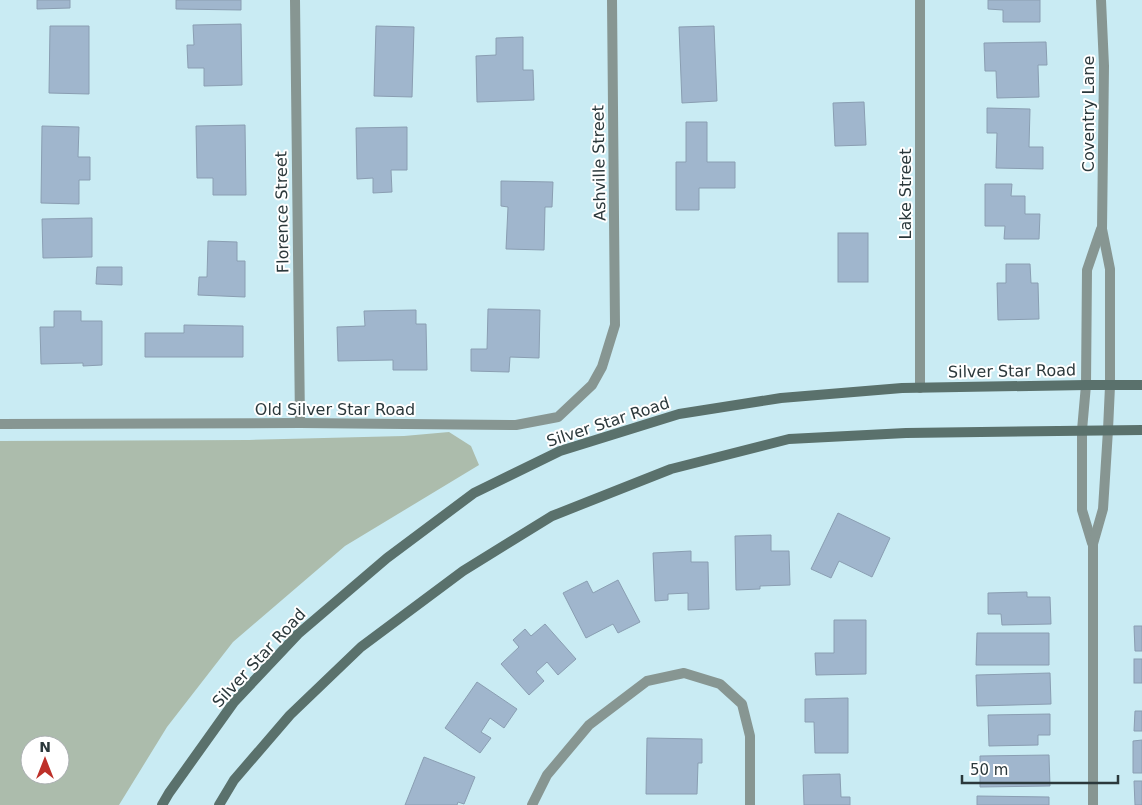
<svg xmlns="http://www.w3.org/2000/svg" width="1142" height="805" font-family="'DejaVu Sans',sans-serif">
<rect width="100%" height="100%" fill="#c9ebf3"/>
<path fill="#acbcac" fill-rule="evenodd" d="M449,432l22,14 8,19 -134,81 -112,96 -66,85 -48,78h-119v-364l249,-1 155,-4zM30,745h30v30h-30z"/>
<g fill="#a0b6cd" stroke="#8a9eb2">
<polygon points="37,0 70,0 70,8 37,9"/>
<polygon points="176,0 241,0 241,10 176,9"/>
<polygon points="988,0 1040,0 1040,22 1003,22 1003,10 988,9"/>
<polygon points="241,24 242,85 204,86 204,68 188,68 187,45 194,45 193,25"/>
<polygon points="50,26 89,26 89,94 49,93"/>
<polygon points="376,26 414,27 412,97 374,96"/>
<polygon points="714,26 717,101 682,103 679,27"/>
<polygon points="523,37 523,70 533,70 534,100 477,102 476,56 496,55 496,38"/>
<polygon points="1046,42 1047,65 1038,65 1039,97 997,98 996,71 985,71 984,43"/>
<polygon points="864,102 866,145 835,146 833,103"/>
<polygon points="987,108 1030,109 1029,147 1043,147 1043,169 996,168 997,133 987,133"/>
<polygon points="686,122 707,122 707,162 735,162 735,188 699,188 699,210 676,210 676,162 686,162"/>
<polygon points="245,125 246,195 213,195 213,178 197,178 196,126"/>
<polygon points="42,126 79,127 78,157 90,157 90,180 79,180 79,204 41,203"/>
<polygon points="407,127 407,170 391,170 392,192 373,193 373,178 357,179 356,128"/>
<polygon points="501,181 553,182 552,207 545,207 544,250 506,249 508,207 501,206"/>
<polygon points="985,184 1012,184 1011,196 1025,196 1025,214 1040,214 1039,239 1004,239 1005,226 985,226"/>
<polygon points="92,218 92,257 43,258 42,219"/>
<rect x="838" y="233" width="30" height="49"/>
<polygon points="208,241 237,242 237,261 245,261 245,297 198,295 199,277 207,277"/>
<polygon points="1006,264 1030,264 1031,283 1038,283 1039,319 998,320 997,283 1006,283"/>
<polygon points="97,267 122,267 122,285 96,284"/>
<polygon points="488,309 540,310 539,358 510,357 509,372 471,371 471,349 487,349"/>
<polygon points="416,310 416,324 426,324 427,370 393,370 393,360 338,361 337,327 365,326 364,311"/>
<polygon points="54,311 81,311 81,321 102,321 102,365 83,366 83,363 41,364 40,327 54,327"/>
<polygon points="184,325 243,326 243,357 145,357 145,333 184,333"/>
<polygon points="838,513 890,538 872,577 839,561 831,578 811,569"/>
<polygon points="771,535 771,551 789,551 790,585 760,586 760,589 736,590 735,536"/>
<polygon points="691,551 691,562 708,562 709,609 688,610 688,593 668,594 668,600 655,601 653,553"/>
<polygon points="618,580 640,622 618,633 613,624 586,638 563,593 587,581 593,593"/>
<polygon points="1027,592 1027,597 1050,597 1051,624 1002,625 1001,614 988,614 988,593"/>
<polygon points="834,620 866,620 866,674 816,675 815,653 834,653"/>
<polygon points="545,624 576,659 558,675 547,662 536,672 544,681 529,695 501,664 519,647 513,640 525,629 531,636"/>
<polygon points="1134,626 1142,626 1142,651 1135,651"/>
<polygon points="977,633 1049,633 1049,665 976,665"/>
<rect x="1134" y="659" width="8" height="24"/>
<polygon points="1050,673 1051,704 977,706 976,675"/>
<polygon points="477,682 517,709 504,728 490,718 481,732 491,738 480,753 445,728"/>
<polygon points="848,698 848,753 815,753 814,722 805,722 805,699"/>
<polygon points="1135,711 1142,711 1142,731 1134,731"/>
<polygon points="1050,714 1050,735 1038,735 1038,745 989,746 988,715"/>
<polygon points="647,738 702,739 702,763 698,763 697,794 646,794"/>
<polygon points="1142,740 1142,773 1133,773 1133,741"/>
<polygon points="1049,755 1050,786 980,787 980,756"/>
<polygon points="424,757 475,777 464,804 458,802 457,805 405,805"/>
<polygon points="840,774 841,797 850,797 850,805 804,805 803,775"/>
<polygon points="1134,781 1142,781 1142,805 1135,805"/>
<polygon points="977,796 1049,797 1049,805 977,805"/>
</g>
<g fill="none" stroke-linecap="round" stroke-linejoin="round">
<g stroke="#879692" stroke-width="10">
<polyline points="295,0 300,423"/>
<polyline points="920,0 920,388"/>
<polyline points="0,424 300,423 516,425 558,417 592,385 602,367 615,325 612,0"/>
<polyline points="1092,543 1082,510 1082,430 1086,385 1087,270 1101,229"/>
<polyline points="532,805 547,775 589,725 647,681 684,673 720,684 742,704 750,736 750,805"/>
<polyline points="1093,805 1093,544 1103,509 1108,430 1110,386 1110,269 1102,229 1104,66 1101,0"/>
</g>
<g stroke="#5a716c" stroke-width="10">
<polyline points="162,805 169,793 234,702 298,634 387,558 474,493 560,451 679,414 781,398 902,388 1086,385 1142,385"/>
<polyline points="219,805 234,780 290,715 361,647 463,571 552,516 671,469 789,439 906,433 1142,430"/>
</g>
</g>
<g text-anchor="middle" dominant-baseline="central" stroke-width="4" stroke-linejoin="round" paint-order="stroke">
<g font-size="16" fill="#2b383b" stroke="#fff">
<text transform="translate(1088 114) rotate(-90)">Coventry Lane</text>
<text transform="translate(599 163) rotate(-91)">Ashville Street</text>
<text transform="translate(905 194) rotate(-90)">Lake Street</text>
<text transform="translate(282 212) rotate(-91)">Florence Street</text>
<text transform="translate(1012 371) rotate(-1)">Silver Star Road</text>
<text x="335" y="409">Old Silver Star Road</text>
<text transform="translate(608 422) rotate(-18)">Silver Star Road</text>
<text transform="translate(259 658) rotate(-47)">Silver Star Road</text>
</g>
</g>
<g transform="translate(45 760)"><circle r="24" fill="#ffffff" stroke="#aaafb1"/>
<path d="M0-4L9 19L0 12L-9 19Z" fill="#be3029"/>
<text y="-8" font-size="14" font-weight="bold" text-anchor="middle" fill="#2b383b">N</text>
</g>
<path d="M962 775v8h156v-8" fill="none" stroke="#2b383b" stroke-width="2.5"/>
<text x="970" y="775" font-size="15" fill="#2b383b" stroke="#ffffff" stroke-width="4" paint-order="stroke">50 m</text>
</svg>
